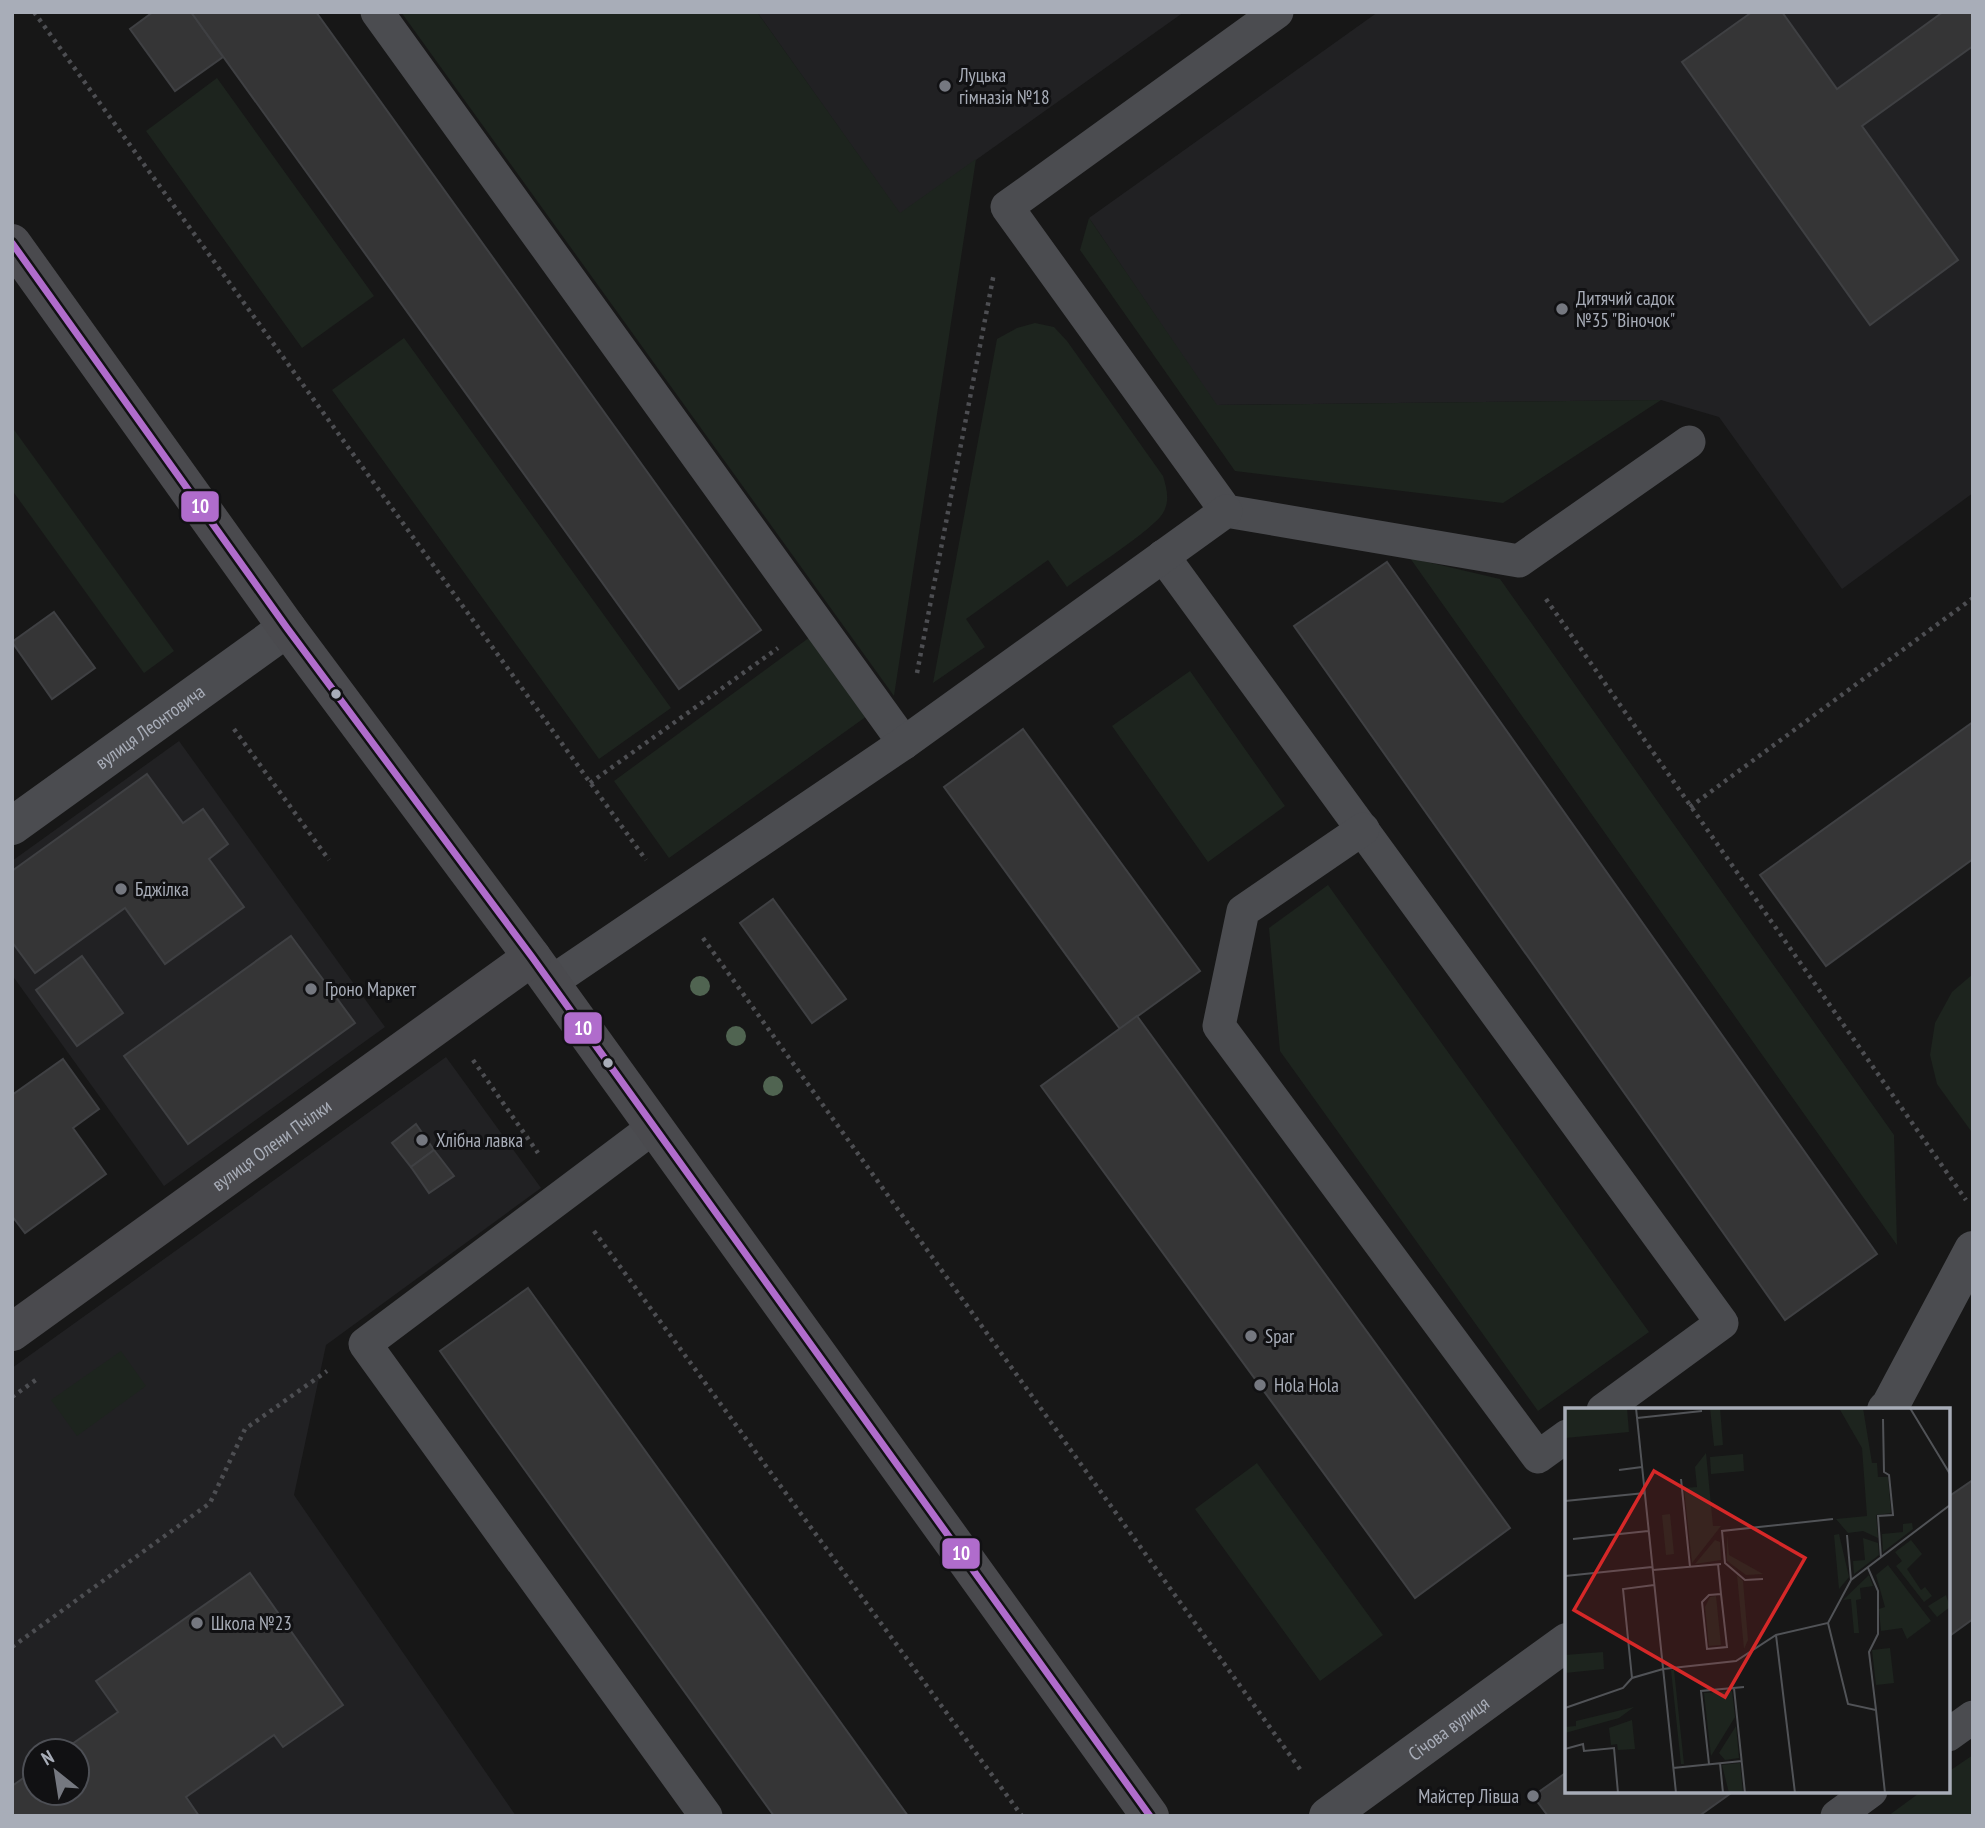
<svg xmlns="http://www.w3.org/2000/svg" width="1985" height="1828" font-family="'PT Sans Narrow',sans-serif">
<rect width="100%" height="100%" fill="#171717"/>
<g fill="#212123" fill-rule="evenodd">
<polygon points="757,12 1184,12 900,214"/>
<polygon points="1378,12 1973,12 1973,493 1842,589 1719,417 1661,400 1216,405 1089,218"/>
<polygon points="179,741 385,1027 164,1186 12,975 12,861"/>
<path d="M446,1057l95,131 -215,157 -32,150 222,321h-504v-448zM35,1751h42v42h-42z"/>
</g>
<g fill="#1d241e">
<polygon points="401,12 757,12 900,213 976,159 894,696"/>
<polygon points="217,78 374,296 302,348 146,131"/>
<polygon points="1089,218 1217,405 1661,400 1503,503 1235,471 1080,250"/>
<path d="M1035,323l19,4 13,14 96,135c4,13 7,25 0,37 -10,17 -76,59 -96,74l-19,-27 -82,59 19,28 -52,36 64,-344 20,-11z"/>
<polygon points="404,338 671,708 599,759 332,390"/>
<polygon points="12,427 174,651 144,673 12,490"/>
<polygon points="1410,558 1500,579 1894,1135 1897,1245"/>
<polygon points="810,637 867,716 669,858 614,781"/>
<polygon points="1190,671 1285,806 1208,862 1112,726"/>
<polygon points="1328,885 1649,1332 1538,1411 1280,1051 1269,928"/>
<polygon points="1973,974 1973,1125 1971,1131 1937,1084 1930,1055 1935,1023 1952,992"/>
<polygon points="121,1351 146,1386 77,1436 51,1400"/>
<polygon points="1257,1463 1383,1635 1320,1681 1195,1509"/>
<polygon points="1973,1755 1973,1816 1888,1816 1922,1791 1948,1791 1948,1772"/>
</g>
<g fill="#353536" stroke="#3f4043" stroke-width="2">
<polygon points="153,12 191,12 223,57 175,91 130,29"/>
<polygon points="191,12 316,12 761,630 679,689"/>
<polygon points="1752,12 1782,12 1837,89 1943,12 1973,12 1973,46 1862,126 1958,260 1870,325 1682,62"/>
<polygon points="1387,562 1877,1254 1785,1320 1294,626"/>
<polygon points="54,612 95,668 52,699 12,642"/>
<polygon points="1973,722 1973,859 1826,966 1760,875"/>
<polygon points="1023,729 1200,971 1120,1029 944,787"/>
<polygon points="147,774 183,823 203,809 228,844 209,859 244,907 165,964 125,908 35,973 12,942 12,871"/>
<polygon points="773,899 846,999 812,1023 740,923"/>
<polygon points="291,936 355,1023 188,1144 124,1056"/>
<polygon points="82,956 123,1013 77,1046 36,990"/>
<polygon points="1137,1016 1510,1528 1415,1598 1041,1086"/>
<polygon points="63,1059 99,1109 73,1128 106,1174 25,1233 12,1216 12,1095"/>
<polygon points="416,1124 434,1150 411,1167 392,1143"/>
<polygon points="434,1150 454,1176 429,1193 411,1167"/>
<polygon points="528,1288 908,1816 774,1816 491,1423 440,1351"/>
<polygon points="1973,1480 1973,1619 1948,1637 1948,1497"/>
<polygon points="250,1573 343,1705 283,1747 274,1735 186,1797 199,1816 12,1816 12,1786 35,1770 35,1793 77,1793 77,1751 62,1751 118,1712 96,1681"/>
<polygon points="1567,1772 1567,1791 1734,1791 1699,1816 1548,1816 1533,1796"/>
</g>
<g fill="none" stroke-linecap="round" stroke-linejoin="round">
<g stroke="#4d4e52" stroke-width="4.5" stroke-dasharray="3.5 5" stroke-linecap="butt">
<polyline points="34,12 646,860"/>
<polyline points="1546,599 1966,1200"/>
<polyline points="917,673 994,273"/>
<polyline points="234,729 329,860"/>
<polyline points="590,783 778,648"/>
<polyline points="1690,807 1973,598"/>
<polyline points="703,938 1302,1772"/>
<polyline points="473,1060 538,1153"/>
<polyline points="594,1231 1022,1816"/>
<polyline points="12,1397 37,1379"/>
<polyline points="12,1647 210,1503 245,1429 327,1371"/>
</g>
<g stroke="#4b4c50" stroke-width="33">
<polyline points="377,12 904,743"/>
<polyline points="1277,12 1007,207 1226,511 1519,561 1689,442"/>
<polyline points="1163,556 1722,1323 1603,1410"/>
<polyline points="1363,829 1243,911 1219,1026 1538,1457 1567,1436"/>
<polyline points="550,983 904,743 1226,511"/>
<polyline points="654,1127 365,1344 706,1816"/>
<polyline points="1948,1735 1973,1717"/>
<polyline points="1837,1816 1871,1791"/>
</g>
<g stroke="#4b4c50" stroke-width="38">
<path id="s1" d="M12,826l275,-198"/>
<polyline points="1886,1410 1890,1406 1973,1250"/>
<path id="s2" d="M1328,1816l239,-174"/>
</g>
<g stroke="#4a4a4e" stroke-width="38">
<polyline points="12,243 287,628 532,957 1150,1816"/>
<path id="s3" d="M12,1332l520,-375"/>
</g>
<g stroke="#111113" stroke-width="12">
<polyline id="bus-1" points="12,243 287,628 532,957 1150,1816"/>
</g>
<use href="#bus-1" stroke="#b06ccc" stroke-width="7"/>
</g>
<g fill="#506451">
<circle cx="700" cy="986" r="10"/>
<circle cx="736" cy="1036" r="10"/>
<circle cx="773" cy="1086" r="10"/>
</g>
<g fill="#757880" stroke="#111113" stroke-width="2.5">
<circle cx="945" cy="86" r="7"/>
<circle cx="1562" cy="309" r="7"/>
<circle cx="121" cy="889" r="7"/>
<circle cx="311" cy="989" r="7"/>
<circle cx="422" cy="1140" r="7"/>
<circle cx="1251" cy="1336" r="7"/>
<circle cx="1260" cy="1385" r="7"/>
<circle cx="197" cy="1623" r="7"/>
<circle cx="1533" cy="1796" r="7"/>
</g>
<g fill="#a8adb8" stroke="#111113" stroke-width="2.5">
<circle cx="336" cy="694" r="6"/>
<circle cx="608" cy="1063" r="6"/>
</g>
<g text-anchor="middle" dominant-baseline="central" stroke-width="6" stroke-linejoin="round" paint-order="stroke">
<g font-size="19" fill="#a8adb8" stroke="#111113" text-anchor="start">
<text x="959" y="75">Луцька<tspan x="959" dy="22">гімназія №18</tspan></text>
<text x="1576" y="298">Дитячий садок<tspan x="1576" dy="22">№35 "Віночок"</tspan></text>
<text x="135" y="889">Бджілка</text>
<text x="325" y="989">Гроно Маркет</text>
<text x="436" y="1140">Хлібна лавка</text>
<text x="1265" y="1336">Spar</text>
<text x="1274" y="1385">Hola Hola</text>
<text x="211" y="1623">Школа №23</text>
<text x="1519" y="1796" text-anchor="end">Майстер Лівша</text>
</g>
<g font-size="19" fill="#a8adb8" stroke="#111113">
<text stroke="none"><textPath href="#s1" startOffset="170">вулиця Леонтовича</textPath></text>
<text stroke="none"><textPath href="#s3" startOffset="320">вулиця Олени Пчілки</textPath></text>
<text stroke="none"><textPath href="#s2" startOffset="149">Січова вулиця</textPath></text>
</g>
</g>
<g transform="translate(1565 1408)">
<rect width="385" height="385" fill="#171717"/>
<path d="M0,0h62l2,24 -64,6zM145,0h10l3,37 -9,1zM274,0h24l9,55h5l1,14h10l3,36 -15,2 2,23 -15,-7 -15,2 -12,-14 31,-3 -5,-68zM141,45l7,73h8l-29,37 -8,-75 13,-1 -2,-20zM178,46l1,17 -33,3 -1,-17zM105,106l4,40 -8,1 -4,-40zM347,115l1,6 -30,23 -1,-18 21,-2v-8zM274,126l10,43 -10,12 -5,-54zM162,127l2,20 34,19 -17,1 -19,-14zM298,130l15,5 1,12 -25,19 -1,-13 12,-1zM150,132l5,2 1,18 -26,4zM346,132l11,14 -15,15 14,21 4,-3 7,9 -8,6 -28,-36 6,-5 -7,-9zM323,157l43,56 -24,18 -5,-11 -21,3 -2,-22 6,-2 -9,-32zM172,167l6,6 5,59 -4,9zM304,167l4,11 -13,2 1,11 -5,1 3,33h-5l-3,-34 -8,1zM381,187l4,12 -13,10 -9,-11zM151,188l5,49 -12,1 -4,-39 5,-10zM325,240l4,35 -18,2 -4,-35zM38,244l1,17 -39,4v-18zM106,262h3l10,94h-3zM167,283l3,26 -24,39 -7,-63zM69,299l-15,11 -54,15v-6l11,-1v-5zM67,312l3,29 -17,1 -1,-6 -6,1 -2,-17zM171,318l3,32 -14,2 -6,-7zM175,355l3,30h-14l-7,-28z" fill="#1d241e"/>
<path fill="none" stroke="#515357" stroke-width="2" d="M71,0l40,385M345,0l40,66M72,10l65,-7M54,62l23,-3M116,71l9,88M0,93l80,-8M282,127l4,45M8,131l75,-8M316,150l-3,-42 15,-1 -4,-40 -5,-3 -1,-53M153,156l3,30 6,53 -20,2 -5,-47 7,-7 12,-1M303,160l10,23v43l-9,18 7,58M88,162l68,-6M0,168l87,-9M198,171l-18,1 -20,-17 -3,-32 111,-12M263,215l20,81 28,6 9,83M211,227l19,158M67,270l-9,-89 31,-4M169,280l11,105M0,300l58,-20 9,-10 31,-9 73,-8 40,-26 52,-12 23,-43 99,-75M0,341l18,-5 1,7 30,-3 4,45M155,355l3,30M144,356l-8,-73 43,-4M108,360l69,-7"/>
<path fill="#d62828" fill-opacity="0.15" stroke="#d62828" stroke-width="3.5" d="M89,63l151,87 -80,139 -151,-87z"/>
<rect width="385" height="385" fill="none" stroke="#a8adb8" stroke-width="3.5"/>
</g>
<g stroke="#111113" stroke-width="2.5">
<rect x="180" y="490" width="40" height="33" rx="7" fill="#b06ccc"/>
<rect x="563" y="1011" width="40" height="34" rx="7" fill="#b06ccc"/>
<rect x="941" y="1537" width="40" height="33" rx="7" fill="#b06ccc"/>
</g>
<g font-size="19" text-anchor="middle" font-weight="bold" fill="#fff">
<text x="200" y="513">10</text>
<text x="583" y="1035">10</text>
<text x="961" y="1560">10</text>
</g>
<rect width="1985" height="1828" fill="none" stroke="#a8adb8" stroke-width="28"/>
<g transform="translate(56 1772) rotate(330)"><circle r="33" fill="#111113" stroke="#4d4f55" stroke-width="2"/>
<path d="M0-5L12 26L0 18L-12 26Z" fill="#757880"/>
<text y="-10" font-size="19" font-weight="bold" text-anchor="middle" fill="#a8adb8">N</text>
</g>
</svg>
